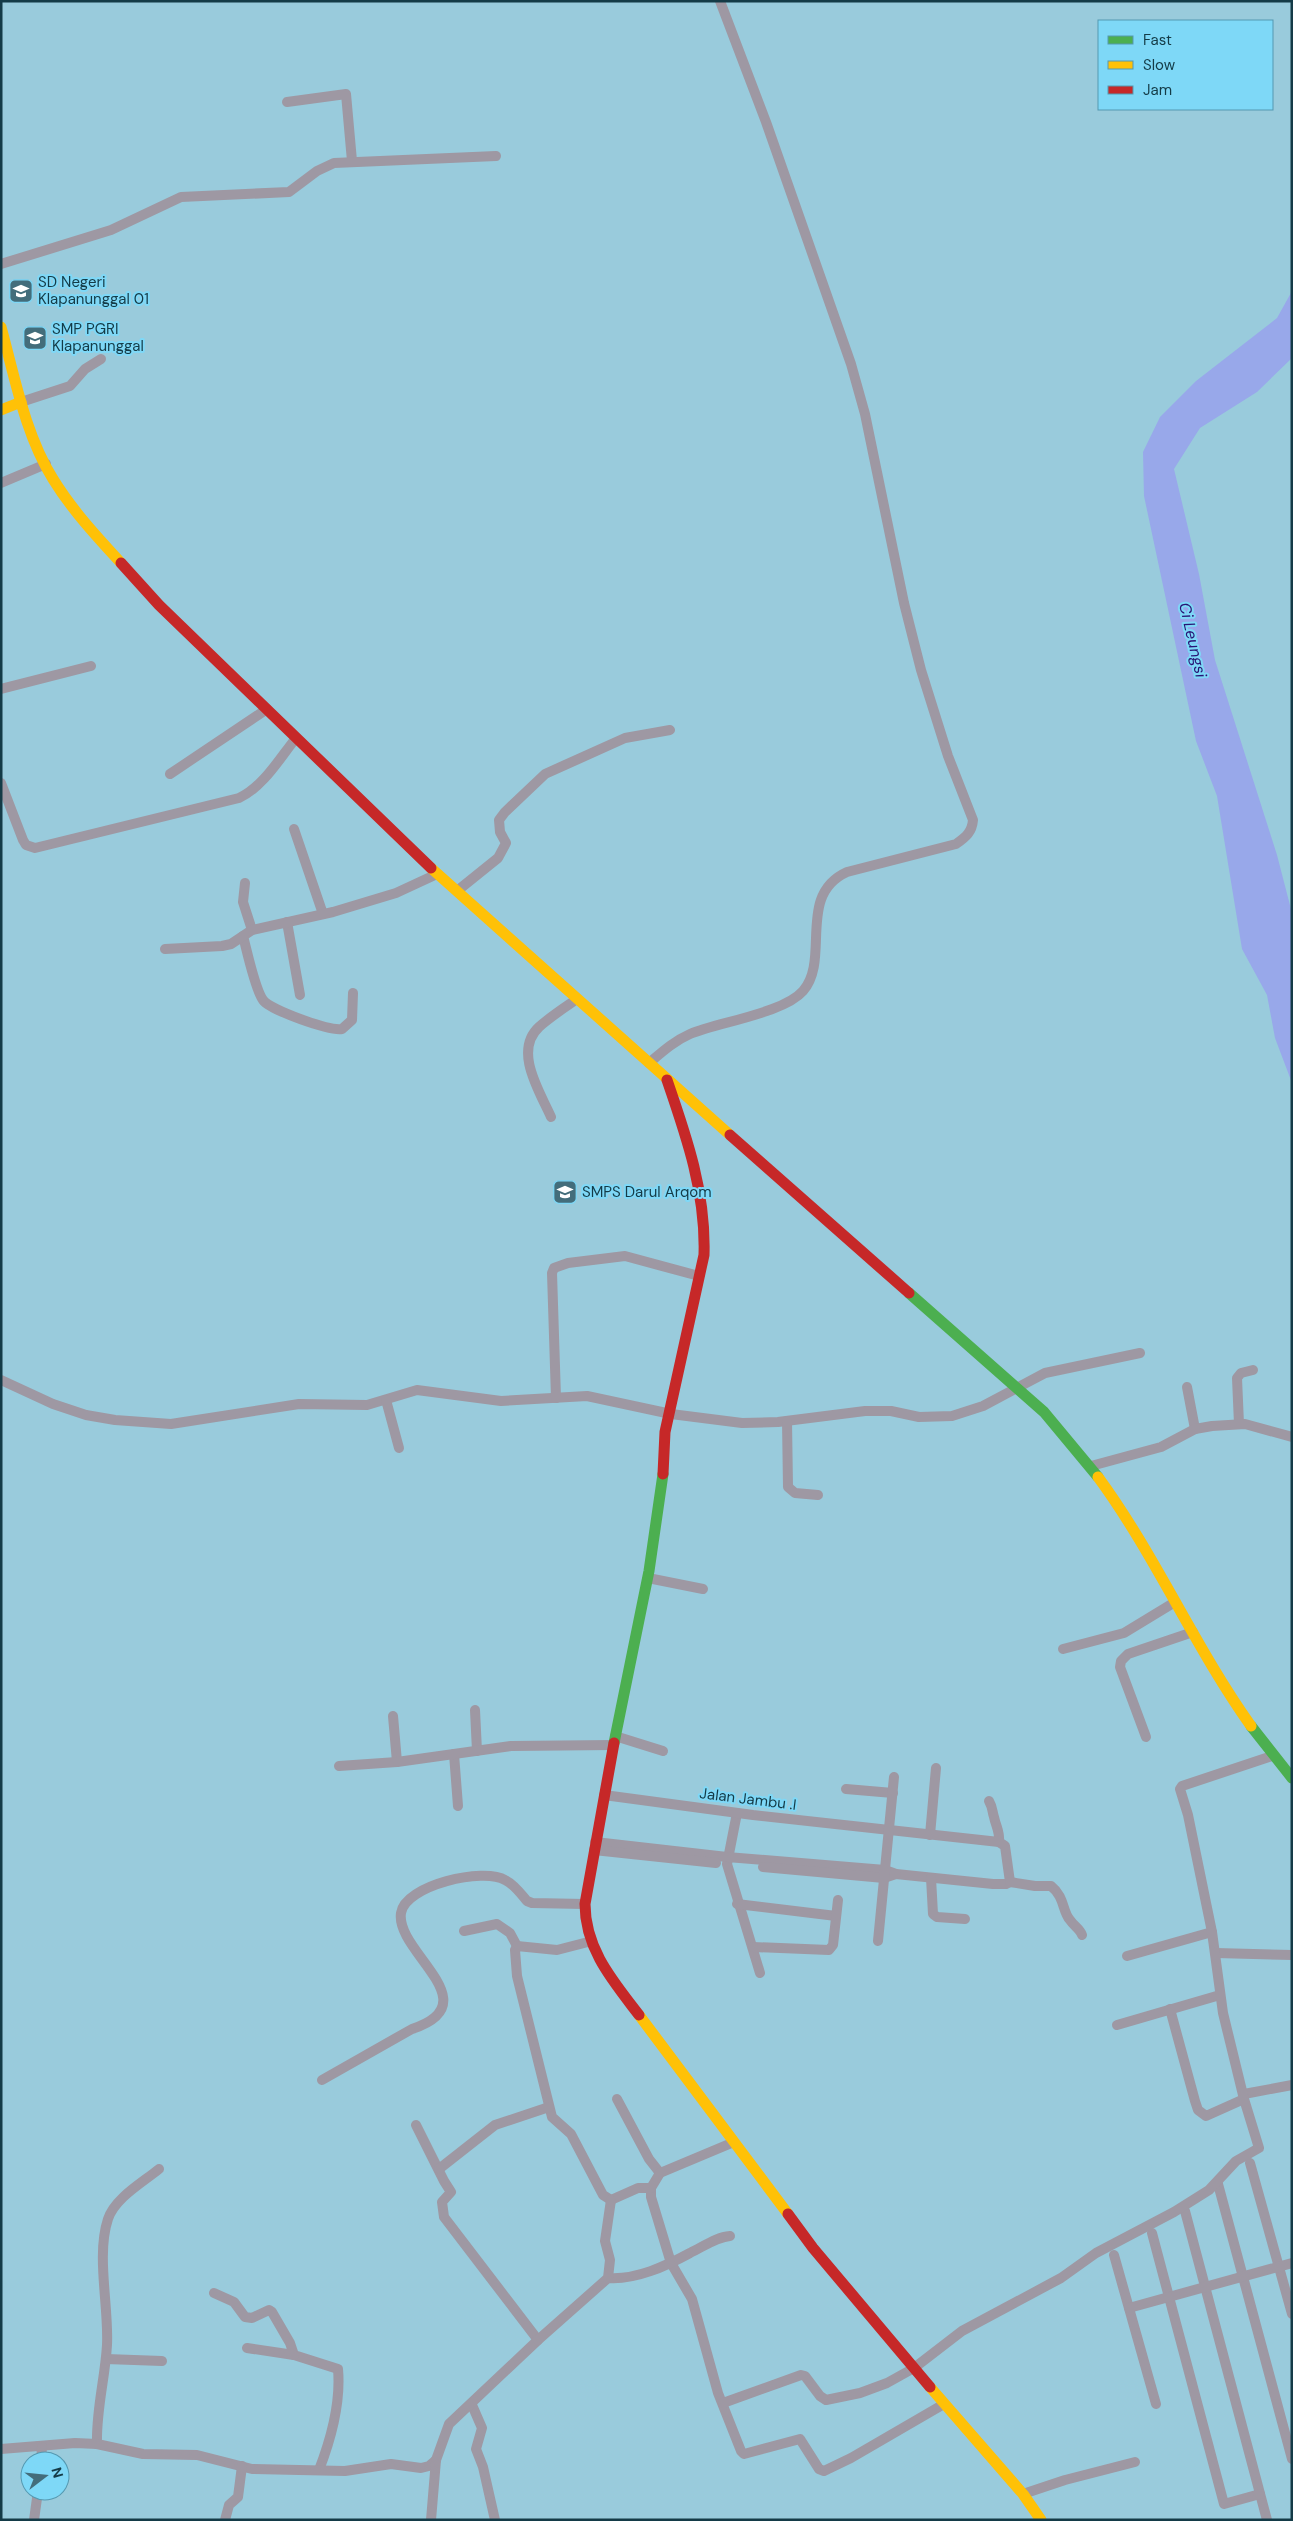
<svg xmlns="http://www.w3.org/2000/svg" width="1293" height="2521" font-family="'DM Sans',sans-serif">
<rect width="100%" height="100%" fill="#99cbdc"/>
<polygon fill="#98a8ea" points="1292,291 1292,358 1257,392 1200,428 1174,469 1199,574 1215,660 1277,855 1292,913 1292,1083 1275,1038 1267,995 1242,949 1217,796 1196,741 1144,496 1143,452 1160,417 1196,381 1277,318"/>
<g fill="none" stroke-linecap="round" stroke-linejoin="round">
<g stroke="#9e98a3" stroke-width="10">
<polyline points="287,102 346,94 352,161"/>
<polyline points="1,264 111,230 181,197 289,192 317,171 334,163 496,156"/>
<polyline points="21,402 70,386 85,369 101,359"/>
<polyline points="1,483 46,464"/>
<polyline points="1,689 91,666"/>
<polyline points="170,774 267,709"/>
<path d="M1,783l22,57 3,5 9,3 204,-50c24,-11 41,-40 57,-60"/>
<polyline points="294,829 323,914"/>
<polyline points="245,883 243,902 252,930"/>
<polyline points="457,891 498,858 506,843 500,832 499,820 505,812 545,774 625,738 670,730"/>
<polyline points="287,922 300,995"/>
<path d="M243,936c4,15 12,53 20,64 7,10 66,31 79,29l10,-9 1,-27"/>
<polyline points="165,949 222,946 231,944 252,930 333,912 396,893 437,874"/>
<path d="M649,1063c13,-11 25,-22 41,-29 29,-12 94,-21 113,-43 28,-32 -7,-96 44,-119l109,-28c10,-7 16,-12 17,-24l-25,-64 -27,-86 -17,-67 -39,-189 -14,-50 -85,-242 -46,-121"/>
<path d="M551,1117c-11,-25 -38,-66 -12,-90 11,-10 25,-19 38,-28"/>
<polyline points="1,1380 53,1404 86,1415 115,1420 171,1424 299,1404 367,1405 417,1390 501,1401 587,1396 671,1414 742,1423 778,1422 865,1411 891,1411 919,1417 952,1416 983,1406 1045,1373 1140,1353"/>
<polyline points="1187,1387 1195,1429"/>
<polyline points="556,1398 552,1273 554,1268 568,1263 625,1256 699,1276"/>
<polyline points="386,1400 399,1448"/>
<polyline points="787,1421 788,1487 795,1493 818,1495"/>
<polyline points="1239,1424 1237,1378 1241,1373 1253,1370"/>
<polyline points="1091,1466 1161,1447 1195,1429 1212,1426 1245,1424 1292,1437"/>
<polyline points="648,1578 703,1589"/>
<polyline points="1063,1649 1124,1633 1175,1602"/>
<polyline points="475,1710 477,1751"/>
<polyline points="393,1716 397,1762"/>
<polyline points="615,1736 663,1751"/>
<polyline points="1146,1737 1120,1667 1121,1661 1128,1654 1193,1632"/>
<polyline points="454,1754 458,1806"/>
<polyline points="339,1766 397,1762 511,1746 613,1745"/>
<polyline points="846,1789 893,1793"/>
<path d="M989,1801c4,7 3,10 5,16 2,10 6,14 5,25"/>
<polyline points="737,1813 727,1864 760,1973"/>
<polyline points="930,1835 936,1768"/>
<polyline points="595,1842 727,1857 885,1870 896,1874 993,1884 1006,1884 1010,1882 1005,1846 999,1842 753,1815 604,1795"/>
<polyline points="594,1850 716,1863"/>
<polyline points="763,1867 884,1878 896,1874"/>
<polyline points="931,1878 933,1914 937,1917 965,1919"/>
<path d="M1010,1882l25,4h16c14,11 11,25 19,34 4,6 10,9 12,15"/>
<polyline points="737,1904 836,1916"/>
<polyline points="464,1931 497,1924 510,1933 517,1946"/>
<polyline points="878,1941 894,1777"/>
<polyline points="588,1942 557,1950 517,1946 515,1950 517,1976 552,2117 571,2134 603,2195 611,2200"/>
<polyline points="753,1947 829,1950 833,1945 838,1900"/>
<polyline points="1216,1953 1292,1955"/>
<polyline points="1127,1956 1212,1932"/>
<polyline points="1170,2009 1195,2101 1198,2110 1206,2116 1244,2099"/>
<polyline points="1117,2025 1220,1995"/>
<path d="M322,2080l90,-51c79,-26 -17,-77 -11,-116 4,-28 83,-46 104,-33 9,4 16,14 22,21l5,2 53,1"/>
<polyline points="1244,2094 1292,2085"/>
<polyline points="617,2099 649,2159 660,2173"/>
<polyline points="416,2125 444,2181 451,2192 442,2202 444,2217 538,2340"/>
<polyline points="734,2142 660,2173 651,2188 651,2197 671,2263 692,2299 718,2393 741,2451 744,2454 800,2439 819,2469 824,2471 851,2458 944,2404"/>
<polyline points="1250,2163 1292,2314"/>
<polyline points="439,2169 495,2125 549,2107"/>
<polyline points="1218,2184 1292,2459"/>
<polyline points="611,2200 638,2188 651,2188"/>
<polyline points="1185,2211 1267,2520"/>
<polyline points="1152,2233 1224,2504 1260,2494"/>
<polyline points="1114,2255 1156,2404"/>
<path d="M608,2278c28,2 58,-12 82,-25 13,-6 26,-16 40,-17"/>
<path d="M214,2293l20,9 11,15 7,1 17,-8 3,2 18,31 4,12 44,14c3,34 -7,70 -19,101"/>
<polyline points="1129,2308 1292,2263"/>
<polyline points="247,2348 294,2355"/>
<polyline points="106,2359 162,2361"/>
<polyline points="723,2403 801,2375 805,2376 820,2396 826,2400 860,2393 887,2383 914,2368 962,2331 1061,2278 1096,2253 1174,2212 1209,2190 1236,2161 1259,2148 1244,2099 1223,2013 1212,1932 1188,1815 1180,1789 1182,1786 1272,1756"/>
<polyline points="472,2405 482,2428 476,2449 483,2467 495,2520"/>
<path d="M97,2444c-1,-34 8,-65 10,-99 2,-38 -11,-90 1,-126 7,-21 34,-36 51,-50"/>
<polyline points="1,2449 75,2443 97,2444 143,2454 197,2455 252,2469 299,2470 345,2471 391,2464 421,2468 429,2466 436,2460"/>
<polyline points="41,2461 42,2447"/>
<polyline points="1023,2494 1065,2480 1135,2462"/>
<polyline points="34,2520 38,2491"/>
<polyline points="225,2520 229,2505 238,2497 242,2466"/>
<polyline points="431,2520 436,2460 449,2424 538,2340 608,2278 610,2260 605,2241 611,2200"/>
</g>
<g stroke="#4caf50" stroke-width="11">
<polyline points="909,1293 1044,1412 1098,1477"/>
<polyline points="1251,1726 1292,1778"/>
<polyline points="614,1743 649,1571 663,1474"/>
</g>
<g stroke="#ffc107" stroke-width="11">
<path d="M1,327c14,51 24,107 52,152 19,31 44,58 68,84"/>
<polyline points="1,410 21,402"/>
<polyline points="431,868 730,1135"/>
<path d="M1098,1477c58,79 96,169 153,249"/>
<polyline points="639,2015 788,2214"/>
<polyline points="930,2387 1023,2494 1041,2520"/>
</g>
<g stroke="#c62828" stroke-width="11">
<polyline points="121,563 159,605 431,868"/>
<polyline points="730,1135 909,1293"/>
<path d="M663,1474l2,-42 39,-177c2,-62 -17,-117 -37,-175"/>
<path d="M614,1743l-29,161c0,45 28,77 54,111"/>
<polyline points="788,2214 813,2248 930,2387"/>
</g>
</g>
<defs>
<g id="school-square" transform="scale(1.25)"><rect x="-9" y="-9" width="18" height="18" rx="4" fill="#436d7b" stroke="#7ed8f7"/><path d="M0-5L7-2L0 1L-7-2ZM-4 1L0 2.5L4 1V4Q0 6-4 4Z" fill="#fff"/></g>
</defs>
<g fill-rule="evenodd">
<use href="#school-square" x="21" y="291"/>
<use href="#school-square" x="35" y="338"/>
<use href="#school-square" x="565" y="1192"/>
</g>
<g text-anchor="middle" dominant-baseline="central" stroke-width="4" stroke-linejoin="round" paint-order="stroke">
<g font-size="15" fill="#143b47" stroke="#7ed8f7" text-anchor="start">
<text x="38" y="282">SD Negeri<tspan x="38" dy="17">Klapanunggal 01</tspan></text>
<text x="52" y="329">SMP PGRI<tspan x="52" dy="17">Klapanunggal</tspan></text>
<text x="582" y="1192">SMPS Darul Arqom</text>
</g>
<g font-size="15" fill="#143b47" stroke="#7ed8f7">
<text transform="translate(748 1799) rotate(7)">Jalan Jambu .I</text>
</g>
<g font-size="16" font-style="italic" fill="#291575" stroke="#7ed8f7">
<text transform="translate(1193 640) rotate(77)">Ci Leungsi</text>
</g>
</g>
<rect width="1293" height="2521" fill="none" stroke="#143b47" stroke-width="5"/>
<rect x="1098" y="20" width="175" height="90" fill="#7ed8f7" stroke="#5499b1"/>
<rect x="1108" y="36" width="25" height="8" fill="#4caf50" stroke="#5499b1"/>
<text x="1143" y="45" font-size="15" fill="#143b47">Fast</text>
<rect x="1108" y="61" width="25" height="8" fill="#ffc107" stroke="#5499b1"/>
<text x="1143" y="70" font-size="15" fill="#143b47">Slow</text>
<rect x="1108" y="86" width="25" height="8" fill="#c62828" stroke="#5499b1"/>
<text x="1143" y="95" font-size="15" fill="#143b47">Jam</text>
<g transform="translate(45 2476) rotate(74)"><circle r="24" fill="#7ed8f7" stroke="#5499b1"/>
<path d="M0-4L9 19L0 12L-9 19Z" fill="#436d7b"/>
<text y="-8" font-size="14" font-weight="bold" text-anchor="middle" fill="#143b47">N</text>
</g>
</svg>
